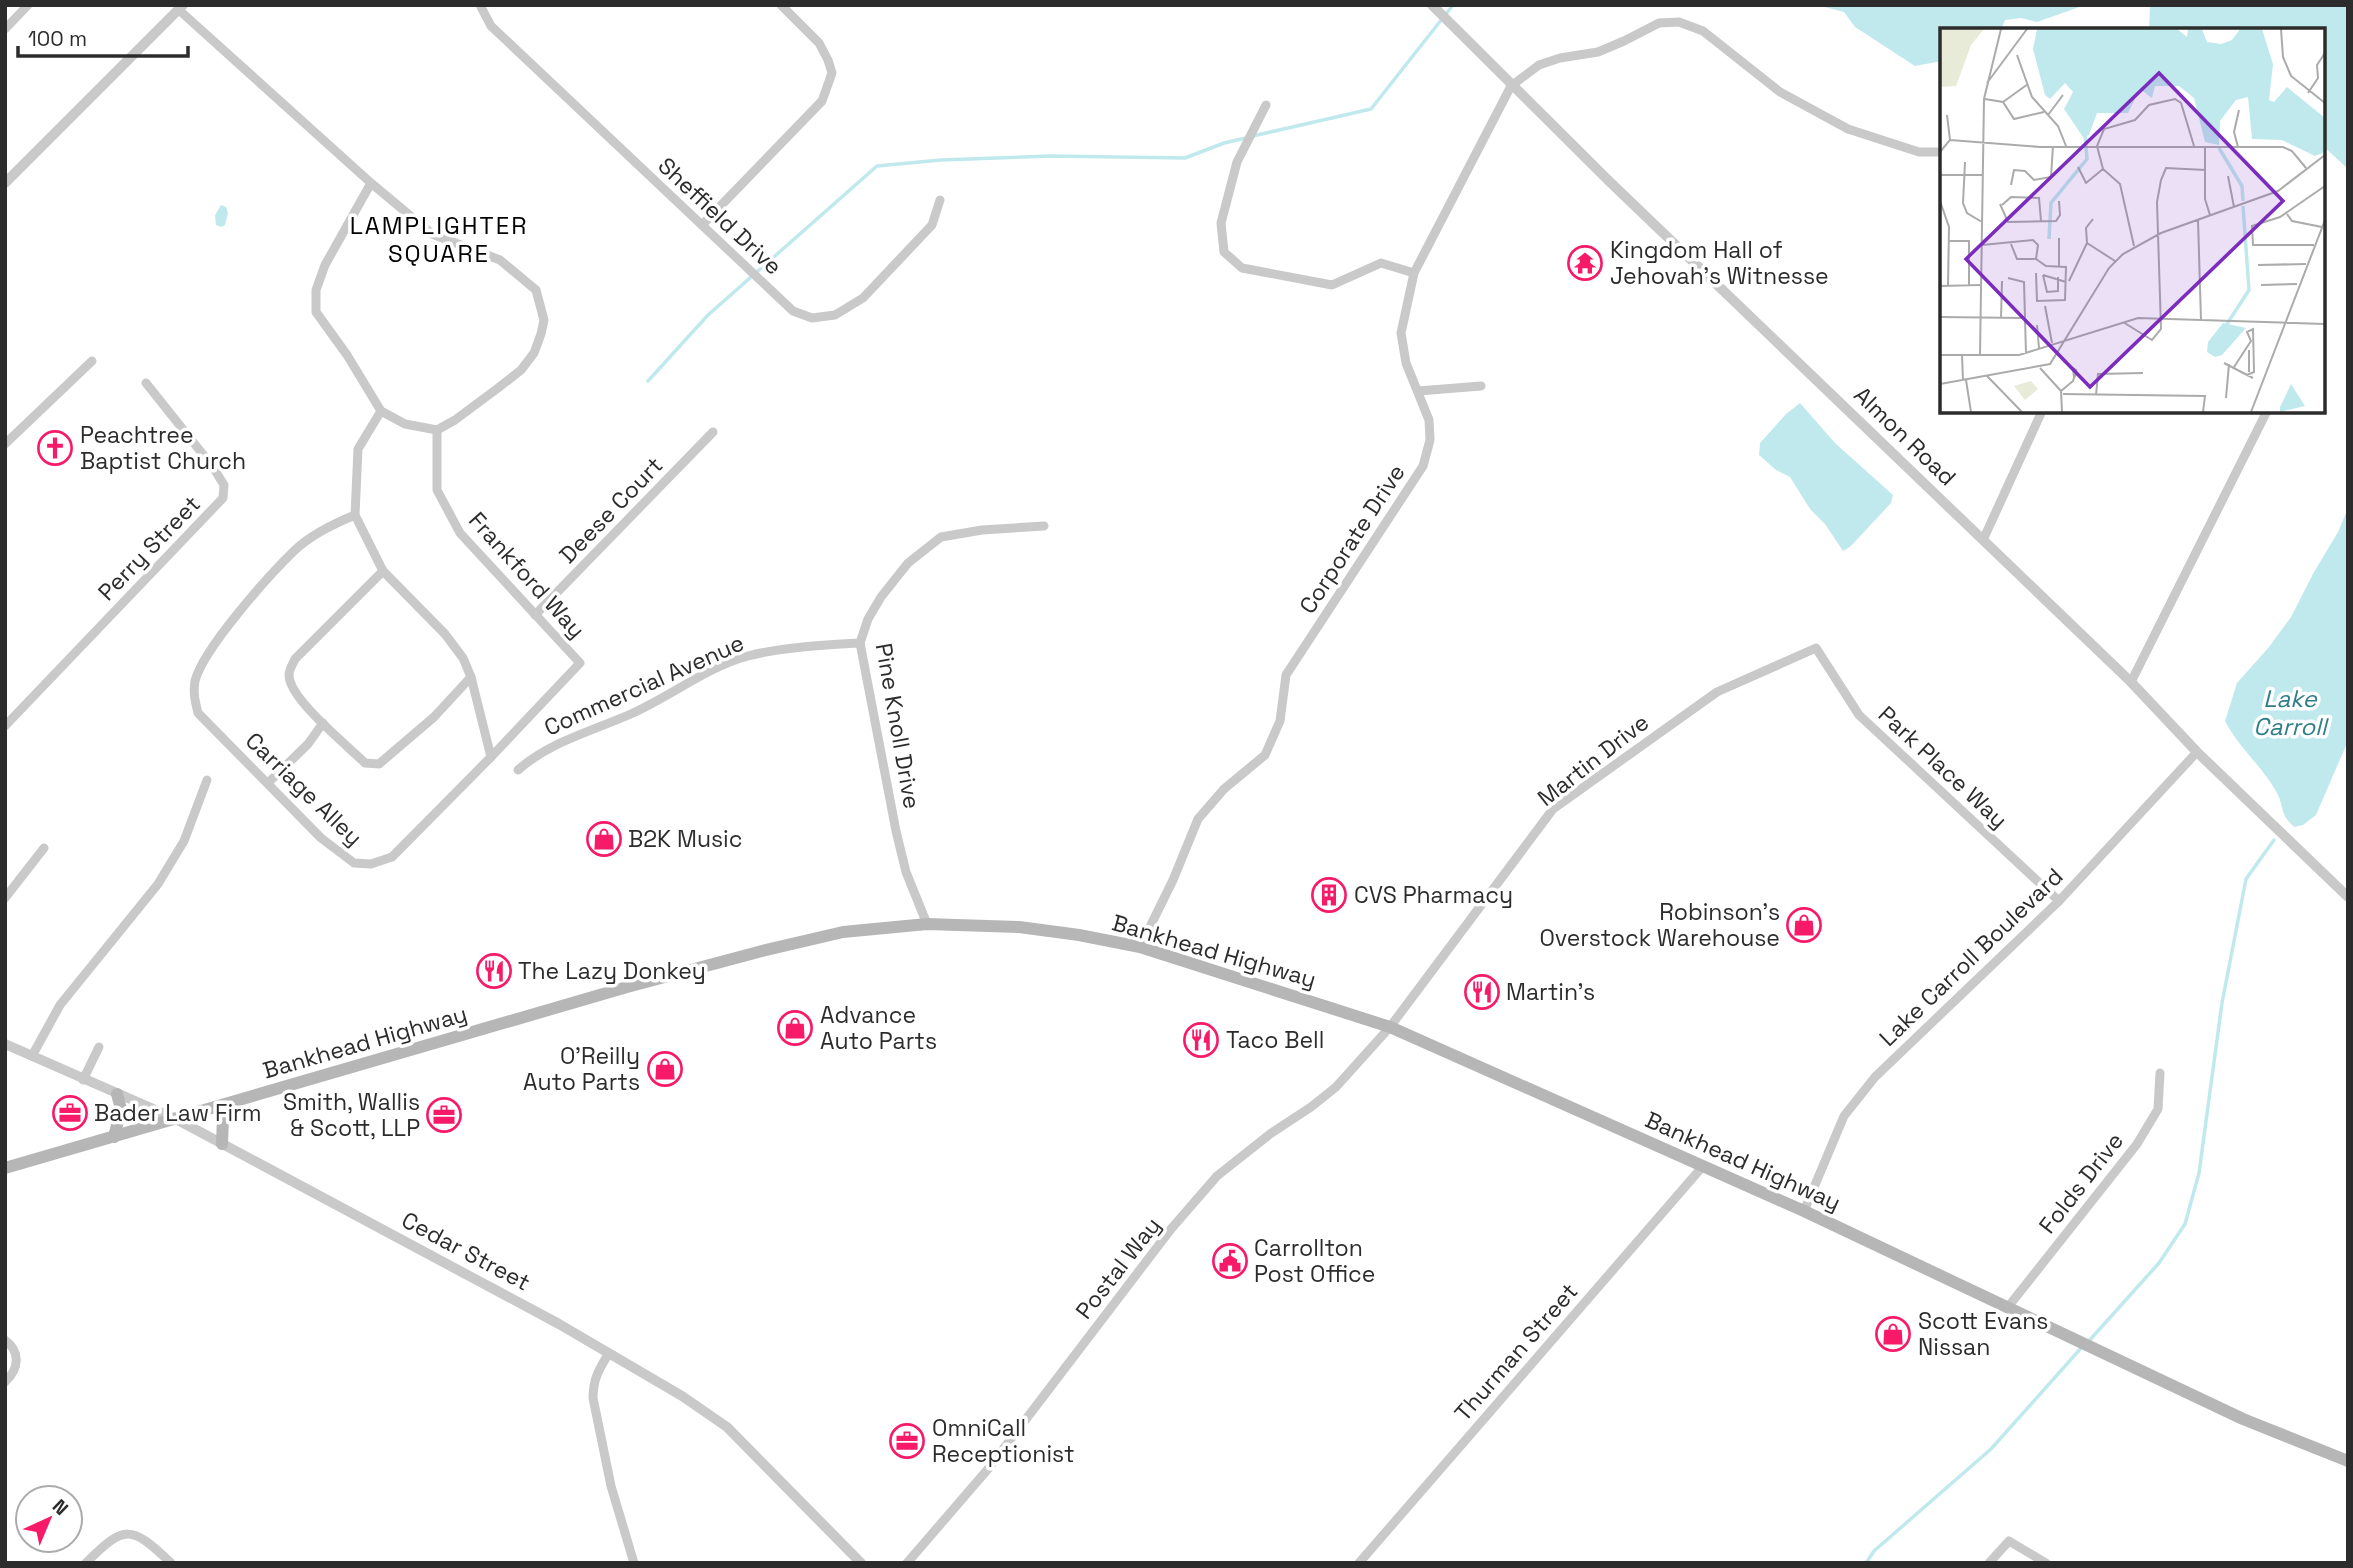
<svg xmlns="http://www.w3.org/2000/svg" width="2353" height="1568" font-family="'Space Grotesk',sans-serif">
<rect width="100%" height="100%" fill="#fff"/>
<g fill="#c0e9ee">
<polygon points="1817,5 2085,5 2037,22 2021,18 2005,20 2001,30 1942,30 1942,61 1915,66 1855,27 1844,12"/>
<polygon points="2150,5 2348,5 2348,169 2323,146 2323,30 2149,30"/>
<polygon points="221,205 226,207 228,213 225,225 221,227 216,225 215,215"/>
<polygon points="1800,403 1835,443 1893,495 1891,503 1850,547 1843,551 1825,524 1810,509 1790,477 1776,470 1759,455 1760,443 1786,414"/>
<path d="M2348,508v233l-32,74 -13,10 -9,2c-15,-14 -9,-18 -17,-34 -14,-26 -38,-45 -52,-72l12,-38 32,-36 22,-30 23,-45 24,-40z"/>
</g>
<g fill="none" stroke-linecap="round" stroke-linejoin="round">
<g stroke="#c0e9ee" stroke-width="3.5">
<polyline points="1253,136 1371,109 1453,5"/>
<polyline points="648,381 708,315 877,166 941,160 1051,156 1185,158 1224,143 1246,138"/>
<polyline points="2088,1342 2159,1263 2185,1224 2199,1173 2222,1003 2246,879 2274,840"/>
<polyline points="1866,1563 1874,1551 1991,1449 2082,1347"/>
</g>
<g stroke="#c9c9c9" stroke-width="9">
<polyline points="480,5 491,26 793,311 812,318 835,315 863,298 932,225 940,200"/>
<polyline points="179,10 371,183 432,234 500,260 536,290 544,320 541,334 534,353 521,370 498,388 455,420 437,430 405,424 381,411 347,355 316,312 316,290 325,265 371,183"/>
<polyline points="5,29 28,5"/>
<polyline points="1266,105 1237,162 1221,223 1224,252 1242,268 1332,285 1381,263 1414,273"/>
<polyline points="702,225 822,101 832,73 828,60 819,43 781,5"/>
<polyline points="1418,391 1481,386"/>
<polyline points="381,411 358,449 355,515 383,571 445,634 463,658 471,677 491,757"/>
<polyline points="5,444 92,361"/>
<path d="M355,515c-22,9 -43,19 -60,35 -26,25 -92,99 -100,131 -2,12 0,20 3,32l123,125 33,25 17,1 21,-7 99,-100 89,-94 -120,-130 -23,-43v-60"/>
<polyline points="1983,540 2042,411"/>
<path d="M383,571l-88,88c-2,5 -6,10 -6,16 0,24 58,70 76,88l14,1 55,-47 37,-40"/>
<polyline points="535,615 713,432"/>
<polyline points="2131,682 2267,411"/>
<polyline points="5,726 223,498 224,485 213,467 146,383"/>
<path d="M518,770c33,-29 75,-39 115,-57 38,-17 74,-46 115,-57 34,-9 77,-11 112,-13"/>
<polyline points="269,782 308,744 323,723"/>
<polyline points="5,898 44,848"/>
<polyline points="927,924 906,872 896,831 860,643 868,619 881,597 908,563 941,537 982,530 1044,526"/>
<polyline points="1140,947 1173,880 1198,819 1224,789 1265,755 1280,721 1286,675 1423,466 1430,440 1429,420 1406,363 1401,333 1414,273 1511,86 1539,65 1560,58 1598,52 1624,41 1659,23 1679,22 1703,31 1780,92 1848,129 1919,152 1942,152"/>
<polyline points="32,1056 60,1005 158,884 184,841 207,780"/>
<polyline points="83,1080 99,1047"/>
<polyline points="1804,1211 1844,1116 1875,1077 2059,901 2197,752"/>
<polyline points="2008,1307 2137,1144 2158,1109 2160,1073"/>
<path d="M5,1340c16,12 14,29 0,42"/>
<path d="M609,1353c-10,16 -16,26 -16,45l18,88 23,77"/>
<path d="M86,1563c39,-39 45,-38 85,0"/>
<polyline points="907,1563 988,1469 1171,1229 1217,1176 1270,1134 1311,1107 1336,1087 1390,1027 1553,809 1717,692 1816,648 1859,715 2059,901"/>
<polyline points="1359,1563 1703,1166"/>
<polyline points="1989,1563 2009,1541 2046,1563"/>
</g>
<g stroke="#c9c9c9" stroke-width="10">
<polyline points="1432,5 1610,182 2131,682 2197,752 2348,897"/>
<polyline points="5,183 183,5"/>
<polyline points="5,1044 176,1119 559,1324 682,1396 727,1427 861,1563"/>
</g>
<g stroke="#b6b6b6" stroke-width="12">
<polyline points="114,1137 121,1109 117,1094"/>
<polyline points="222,1144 223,1117 228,1104"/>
<polyline points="5,1168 627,987 762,951 843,932 927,924 1019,927 1079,935 1140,947 1390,1027 1804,1211 2243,1419 2348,1461"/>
</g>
</g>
<defs>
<g id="temple-ring" transform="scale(1.75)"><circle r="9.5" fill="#fff" stroke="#f71a69" stroke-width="1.5"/><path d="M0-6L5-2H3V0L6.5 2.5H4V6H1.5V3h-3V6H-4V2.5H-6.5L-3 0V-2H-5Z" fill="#f71a69"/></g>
<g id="church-ring" transform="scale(1.75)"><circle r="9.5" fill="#fff" stroke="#f71a69" stroke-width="1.5"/><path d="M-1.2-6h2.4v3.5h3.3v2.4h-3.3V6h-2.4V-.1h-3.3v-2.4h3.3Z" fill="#f71a69"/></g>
<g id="shop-ring" transform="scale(1.75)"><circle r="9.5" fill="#fff" stroke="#f71a69" stroke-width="1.5"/><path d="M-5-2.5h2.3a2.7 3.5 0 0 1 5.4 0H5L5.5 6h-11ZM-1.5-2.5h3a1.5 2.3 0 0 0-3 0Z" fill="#f71a69"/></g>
<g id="building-ring" transform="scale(1.75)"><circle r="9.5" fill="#fff" stroke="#f71a69" stroke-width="1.5"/><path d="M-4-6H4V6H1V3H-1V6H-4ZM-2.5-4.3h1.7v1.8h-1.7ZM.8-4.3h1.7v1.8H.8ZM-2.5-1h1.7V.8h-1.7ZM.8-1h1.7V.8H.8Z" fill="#f71a69"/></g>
<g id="restaurant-ring" transform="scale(1.75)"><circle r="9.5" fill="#fff" stroke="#f71a69" stroke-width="1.5"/><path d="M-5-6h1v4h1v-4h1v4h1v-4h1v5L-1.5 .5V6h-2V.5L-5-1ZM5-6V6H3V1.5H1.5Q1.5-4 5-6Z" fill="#f71a69"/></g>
<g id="office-ring" transform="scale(1.75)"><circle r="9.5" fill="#fff" stroke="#f71a69" stroke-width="1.5"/><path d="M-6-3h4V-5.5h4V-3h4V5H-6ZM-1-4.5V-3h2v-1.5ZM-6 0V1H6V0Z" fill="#f71a69"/></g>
<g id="civic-ring" transform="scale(1.75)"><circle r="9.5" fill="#fff" stroke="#f71a69" stroke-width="1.5"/><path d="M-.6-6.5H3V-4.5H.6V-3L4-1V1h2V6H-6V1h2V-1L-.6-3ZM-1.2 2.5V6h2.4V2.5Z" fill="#f71a69"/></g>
</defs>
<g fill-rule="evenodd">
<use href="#temple-ring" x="1585" y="263"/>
<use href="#church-ring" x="55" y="448"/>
<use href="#shop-ring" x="604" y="839"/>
<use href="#building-ring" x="1329" y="895"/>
<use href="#shop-ring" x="1804" y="925"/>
<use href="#restaurant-ring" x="494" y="971"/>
<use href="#restaurant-ring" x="1482" y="992"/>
<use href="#shop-ring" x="795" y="1028"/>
<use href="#restaurant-ring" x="1201" y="1040"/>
<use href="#shop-ring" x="665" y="1069"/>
<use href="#office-ring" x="70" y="1113"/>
<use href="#office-ring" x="444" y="1115"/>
<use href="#civic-ring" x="1230" y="1261"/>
<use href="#shop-ring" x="1893" y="1334"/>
<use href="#office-ring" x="907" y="1441"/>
</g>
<g text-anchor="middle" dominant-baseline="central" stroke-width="7" stroke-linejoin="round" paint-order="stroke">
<g font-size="23" fill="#2c2c2c" stroke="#fff">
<text transform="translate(720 216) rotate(43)">Sheffield Drive</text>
<text transform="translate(1905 436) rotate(44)">Almon Road</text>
<text transform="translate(611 510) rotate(-46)">Deese Court</text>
<text transform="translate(1352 539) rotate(-57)">Corporate Drive</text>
<text transform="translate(149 548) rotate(-46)">Perry Street</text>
<text transform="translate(527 575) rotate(48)">Frankford Way</text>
<text transform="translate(644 685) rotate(-24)">Commercial Avenue</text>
<text transform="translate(898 726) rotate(80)">Pine Knoll Drive</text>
<text transform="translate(1593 760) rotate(-38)">Martin Drive</text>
<text transform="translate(1943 767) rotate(43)">Park Place Way</text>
<text transform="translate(304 789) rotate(44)">Carriage Alley</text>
<text transform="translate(1214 951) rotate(16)">Bankhead Highway</text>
<text transform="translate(1971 957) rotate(-44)">Lake Carroll Boulevard</text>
<text transform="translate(365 1042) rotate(-16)">Bankhead Highway</text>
<text transform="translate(1743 1161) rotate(24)">Bankhead Highway</text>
<text transform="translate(2081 1183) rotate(-52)">Folds Drive</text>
<text transform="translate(466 1251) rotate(28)">Cedar Street</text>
<text transform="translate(1118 1268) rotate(-52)">Postal Way</text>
<text transform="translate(1516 1352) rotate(-49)">Thurman Street</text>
</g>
<g font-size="23" fill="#2c2c2c" stroke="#fff" text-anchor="start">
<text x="1610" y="250">Kingdom Hall of<tspan x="1610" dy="26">Jehovah’s Witnesse</tspan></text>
<text x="80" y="435">Peachtree<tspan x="80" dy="26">Baptist Church</tspan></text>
<text x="628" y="839">B2K Music</text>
<text x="1354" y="895">CVS Pharmacy</text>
<text x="1780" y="912" text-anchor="end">Robinson's<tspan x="1780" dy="26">Overstock Warehouse</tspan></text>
<text x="518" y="971">The Lazy Donkey</text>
<text x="1506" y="992">Martin's</text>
<text x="820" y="1015">Advance<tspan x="820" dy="26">Auto Parts</tspan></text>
<text x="1226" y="1040">Taco Bell</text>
<text x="640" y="1056" text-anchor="end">O'Reilly<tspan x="640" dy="26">Auto Parts</tspan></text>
<text x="420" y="1102" text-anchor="end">Smith, Wallis<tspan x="420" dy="26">&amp; Scott, LLP</tspan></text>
<text x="94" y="1113">Bader Law Firm</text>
<text x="1254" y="1248">Carrollton<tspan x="1254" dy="26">Post Office</tspan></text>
<text x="1918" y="1321">Scott Evans<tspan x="1918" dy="26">Nissan</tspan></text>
<text x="932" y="1428">OmniCall<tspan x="932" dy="26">Receptionist</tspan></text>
</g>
<g font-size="24" letter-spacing="2" fill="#000" stroke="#fff">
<text x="439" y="225">LAMPLIGHTER<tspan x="439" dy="28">SQUARE</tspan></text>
</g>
<g font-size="24" font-style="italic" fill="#307f88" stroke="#fff">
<text x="2290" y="698">Lake<tspan x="2290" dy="28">Carroll</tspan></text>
</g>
</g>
<g transform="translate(1940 28)">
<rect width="385" height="385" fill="#fff"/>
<path d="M0,1h44l-13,16 -15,41 -16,1zM91,353l7,8 -13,11 -11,-14z" fill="#e8ebd7"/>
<path d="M97,1h140l10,8 1,-8h14l5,13 14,2 11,-4 8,-11h22l11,35 -4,36 5,2 13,-15 38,31v34l-10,4 -33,-16 -30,-1 -4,-42 -12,3 -16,21 -1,24 -14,-3 -11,-44 -15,-12h-24l-3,12 -12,-9 -12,24h-31l-8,22 -6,2 -19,-28 9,-17 -8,-9 -15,16 -5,-4 -12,-46zM283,295l23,5 -24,27 -7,2 -8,-5 1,-10zM351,356l14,22 -25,6v-5z" fill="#c0e9ee"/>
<path fill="none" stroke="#c0e9ee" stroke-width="3.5" d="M279,120l23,38 1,15M109,211l2,-36 36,-44 -2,-25M287,296l22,-34 -6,-84"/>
<path fill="none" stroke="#ababab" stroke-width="2" d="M341,1l2,28 8,19 34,27M77,27l15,42 26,29 8,20M47,55l40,-54M368,65l10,-15 -1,-13 8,-12M45,71l18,3 11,17 30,-7M63,74l25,-18M108,87l15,-20M10,112l90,7h243l9,4 14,17M265,119v52l5,16M298,119l-4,-15 5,-22M0,124l10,-12 -3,-25M25,134l-2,41 4,10 15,9M138,139l8,16 17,-14M0,147h42M288,148l6,31M71,157l3,-15 11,1 9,9 17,-3 2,-31M0,173l9,26 -1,59M60,176l8,18 48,-1 4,-6 -1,-14M62,177l9,-8 28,1 2,23M347,186l5,7 30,6M153,191l-7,9 1,15 28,18M258,192l3,100M9,213h20v44M42,217l51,-5 5,5 -2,14h-19l-6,-15M374,217h-61l-1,-19 28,-9 45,-31M194,218l-14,-62 -17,-15 -6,-23 7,-17 31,-9 14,-15 26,-6 6,4 13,43M318,237l48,-1M119,239v-29M96,245l1,28 28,-1 1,-33 -20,-1 -10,-7M103,247l4,17 11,-1v-14M103,247l23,7M68,250l16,4 2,72M129,253l18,-38M321,257l36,-1M0,258l40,-1M105,278l7,37M0,289l84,1M61,290l1,-37M183,294l29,18 9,-11 -4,-127 4,-22 5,-12 40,2M97,297l2,23M0,327h79l119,-37 187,6M22,327l1,25M40,327l4,-256 17,-70M284,335l29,15M294,339l17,-26 -4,-9 6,-3 1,43 -7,3M100,340l21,23 1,21M309,344v-22M47,348l35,36M26,352l5,32M0,356l110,-20 59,-96 14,-14 38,-21 117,-42 47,-36M121,363l12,-10 1,-3 2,-4v-4l-3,-2 1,10M123,366l142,2 -2,16M156,367l2,-21 45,-1M286,370l3,-34M311,384l74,-192"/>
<path fill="#7b2cbf" fill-opacity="0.15" stroke="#7b2cbf" stroke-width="3.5" d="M219,45l124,128 -193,186 -124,-128z"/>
<rect width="385" height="385" fill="none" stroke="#2c2c2c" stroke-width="3.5"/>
</g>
<rect width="2353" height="1568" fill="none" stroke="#2c2c2c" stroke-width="14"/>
<g transform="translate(49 1519) rotate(44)"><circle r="33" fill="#ffffff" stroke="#ababab" stroke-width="2"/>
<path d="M0-5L12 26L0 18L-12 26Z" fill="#f71a69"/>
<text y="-10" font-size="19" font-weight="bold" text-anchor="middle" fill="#2c2c2c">N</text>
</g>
<path d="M18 46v10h170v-10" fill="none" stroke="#2c2c2c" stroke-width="3.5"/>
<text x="28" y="46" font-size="21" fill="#2c2c2c" stroke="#ffffff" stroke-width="5" paint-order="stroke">100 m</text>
</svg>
